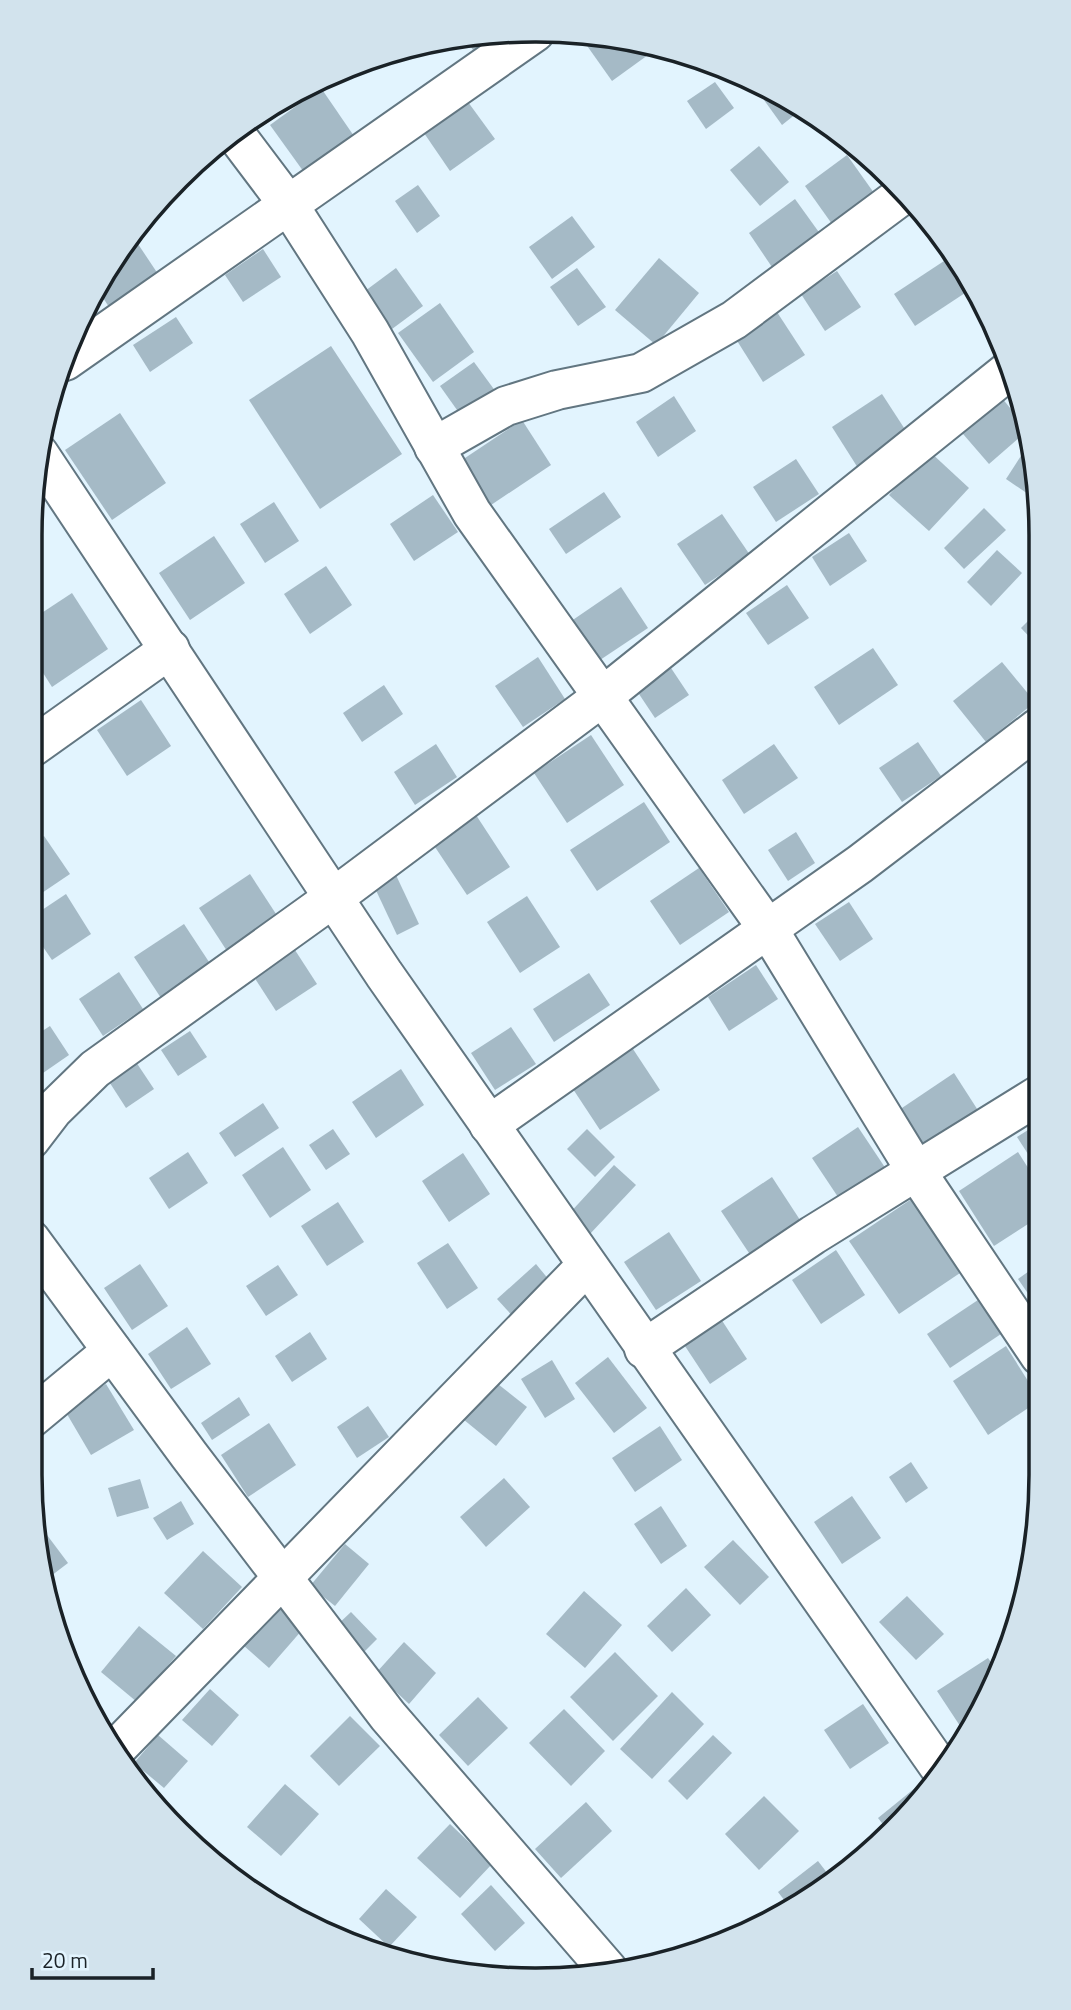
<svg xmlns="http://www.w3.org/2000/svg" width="1071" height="2010" font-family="'Titillium Web',sans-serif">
<rect width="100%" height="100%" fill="#e2f4fe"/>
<g fill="#a5bac6">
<polygon points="499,31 473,50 464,37 488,33"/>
<polygon points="578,33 601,34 659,47 612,81"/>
<polygon points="715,82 734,108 706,129 687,101"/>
<polygon points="321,88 356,139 306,175 270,125"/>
<polygon points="775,91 802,109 782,125 764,100"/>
<polygon points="468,102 495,139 450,171 424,133"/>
<polygon points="759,146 789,182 760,206 730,170"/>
<polygon points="847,155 874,193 832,224 805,186"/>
<polygon points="418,185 440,216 417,233 395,201"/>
<polygon points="795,199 826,242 778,276 749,233"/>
<polygon points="572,216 595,247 552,279 529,247"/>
<polygon points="132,235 158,274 109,307 96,287"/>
<polygon points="263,249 281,277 243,302 225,275"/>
<polygon points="659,258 699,293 656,345 615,310"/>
<polygon points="944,261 965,293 915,326 894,294"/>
<polygon points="396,268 423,306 392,329 365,291"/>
<polygon points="577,268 606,307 578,326 550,287"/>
<polygon points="837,271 861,307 825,331 801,294"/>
<polygon points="440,303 474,352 433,382 398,333"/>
<polygon points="775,309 805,355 763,382 734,336"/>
<polygon points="176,317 193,343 150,372 133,345"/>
<polygon points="331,346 402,454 320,509 249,400"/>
<polygon points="474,362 496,392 462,417 440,386"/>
<polygon points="997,392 1028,430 989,464 957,427"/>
<polygon points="882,394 908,434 858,468 832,427"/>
<polygon points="674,396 696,431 658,457 636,422"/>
<polygon points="120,413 166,483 112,520 65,450"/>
<polygon points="522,420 551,465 491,505 462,460"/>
<polygon points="1030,442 1037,470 1037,486 1031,496 1006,479"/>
<polygon points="929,451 969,488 929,531 889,495"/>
<polygon points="796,459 819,494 776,522 753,487"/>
<polygon points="604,492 621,517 566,554 549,529"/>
<polygon points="433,495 458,532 414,561 390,524"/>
<polygon points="274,502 299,541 265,563 240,524"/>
<polygon points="984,508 1006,530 964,569 944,548"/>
<polygon points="722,514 750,555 705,585 677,544"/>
<polygon points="849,533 867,561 830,586 812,557"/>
<polygon points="214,536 245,583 190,620 159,573"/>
<polygon points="997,550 1022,573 991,606 967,582"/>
<polygon points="326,566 352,605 310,634 284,594"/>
<polygon points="787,585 809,618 768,645 746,613"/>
<polygon points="621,587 648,628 591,666 564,626"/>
<polygon points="72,593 108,649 52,687 31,654 31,620"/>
<polygon points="1037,612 1038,646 1021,628"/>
<polygon points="873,648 898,685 839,725 814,687"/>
<polygon points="538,657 565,699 523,727 495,686"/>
<polygon points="1002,662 1035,702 986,742 953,701"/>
<polygon points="671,668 689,695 655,718 637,691"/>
<polygon points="384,685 403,714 362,742 343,713"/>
<polygon points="141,700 171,746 127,776 97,730"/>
<polygon points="591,735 624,785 567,823 534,773"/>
<polygon points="918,742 941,776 902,802 879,768"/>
<polygon points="436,744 457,777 415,805 394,772"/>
<polygon points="774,744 798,778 744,814 722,780"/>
<polygon points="644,802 670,842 597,891 570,850"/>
<polygon points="476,815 510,867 467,895 433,844"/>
<polygon points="796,832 815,863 788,881 768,850"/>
<polygon points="44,836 70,874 30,901 30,846"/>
<polygon points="699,868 729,912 680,945 650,901"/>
<polygon points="395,873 419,924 397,935 373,884"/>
<polygon points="250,874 278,917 227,951 199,908"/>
<polygon points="66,894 91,934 52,960 30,928 30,918"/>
<polygon points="527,896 560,947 520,973 487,922"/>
<polygon points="849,902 873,939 840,961 815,924"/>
<polygon points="184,924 211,965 161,998 134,957"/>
<polygon points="293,947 317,984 276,1011 252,974"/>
<polygon points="756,965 778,999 729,1031 708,997"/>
<polygon points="119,972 143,1009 103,1036 79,999"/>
<polygon points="589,973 610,1005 554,1042 533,1009"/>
<polygon points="50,1026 69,1055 30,1082 30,1039"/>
<polygon points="511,1027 536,1064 495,1090 471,1053"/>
<polygon points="190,1031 207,1057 178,1076 161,1050"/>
<polygon points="631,1046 660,1090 600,1130 571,1086"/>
<polygon points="136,1062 154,1089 126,1108 108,1080"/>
<polygon points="401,1069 424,1105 376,1138 352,1102"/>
<polygon points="954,1073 981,1115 927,1152 899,1110"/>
<polygon points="263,1103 279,1128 235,1157 219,1133"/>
<polygon points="1039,1123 1039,1171 1017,1137"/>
<polygon points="858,1127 886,1169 840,1200 812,1158"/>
<polygon points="333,1129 350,1154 326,1170 309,1145"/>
<polygon points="587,1129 615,1157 595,1177 567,1149"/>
<polygon points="283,1147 311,1190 270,1218 242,1175"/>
<polygon points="188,1152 208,1183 169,1209 149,1178"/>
<polygon points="1018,1152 1039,1185 1039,1217 994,1246 959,1191"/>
<polygon points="463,1153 490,1194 449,1222 422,1181"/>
<polygon points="614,1165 636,1185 589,1235 567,1216"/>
<polygon points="772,1177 802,1223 751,1256 721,1211"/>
<polygon points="913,1198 963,1271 899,1314 849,1241"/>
<polygon points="338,1202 364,1242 327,1266 301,1226"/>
<polygon points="669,1232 701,1281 656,1310 624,1262"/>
<polygon points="448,1243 478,1288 447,1309 417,1263"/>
<polygon points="836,1250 865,1295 821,1324 792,1280"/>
<polygon points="140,1264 168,1306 132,1330 104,1288"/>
<polygon points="536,1264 554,1286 516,1320 497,1299"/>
<polygon points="1039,1264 1040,1311 1018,1279"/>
<polygon points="278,1265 298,1295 266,1316 246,1286"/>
<polygon points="978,1300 1001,1334 950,1368 927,1334"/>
<polygon points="721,1319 747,1359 710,1384 683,1343"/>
<polygon points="187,1327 211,1364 171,1389 148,1354"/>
<polygon points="310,1332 327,1359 292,1382 275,1356"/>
<polygon points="1006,1346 1040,1400 988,1435 953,1381"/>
<polygon points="608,1357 647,1408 614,1433 575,1383"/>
<polygon points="552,1360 575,1399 545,1418 521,1379"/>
<polygon points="489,1377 527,1407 496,1446 458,1415"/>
<polygon points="106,1384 134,1430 91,1455 64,1409"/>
<polygon points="239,1397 250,1415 212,1440 201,1423"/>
<polygon points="368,1406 389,1437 357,1458 337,1427"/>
<polygon points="269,1423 296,1465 248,1497 221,1455"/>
<polygon points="660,1426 682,1460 635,1492 612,1458"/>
<polygon points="911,1462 928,1488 906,1503 889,1477"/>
<polygon points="504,1478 530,1507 486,1547 460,1517"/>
<polygon points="140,1479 149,1508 117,1517 108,1488"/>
<polygon points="852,1496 881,1538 842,1564 814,1522"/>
<polygon points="181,1501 194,1524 167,1540 153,1518"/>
<polygon points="661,1506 687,1546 661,1564 634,1524"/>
<polygon points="38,1523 68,1563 47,1579 46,1572"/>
<polygon points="733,1540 769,1577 740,1605 704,1567"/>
<polygon points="345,1544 369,1564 335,1606 310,1586"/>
<polygon points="203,1551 242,1587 203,1629 164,1593"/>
<polygon points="686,1588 711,1615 672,1652 647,1626"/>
<polygon points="584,1591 622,1625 585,1668 546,1634"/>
<polygon points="907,1596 944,1634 916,1660 879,1622"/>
<polygon points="277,1606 303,1629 269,1668 243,1645"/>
<polygon points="351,1612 377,1639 360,1656 334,1628"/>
<polygon points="139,1626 176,1656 137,1702 101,1672"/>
<polygon points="404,1642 436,1673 409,1704 376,1673"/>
<polygon points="615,1652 658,1696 613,1741 570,1697"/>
<polygon points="988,1658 997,1671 974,1727 966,1735 937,1691"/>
<polygon points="210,1689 239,1715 212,1746 182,1720"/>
<polygon points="672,1692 704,1724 652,1779 620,1749"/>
<polygon points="478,1697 508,1728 468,1766 439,1735"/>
<polygon points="863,1704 889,1743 850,1769 824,1730"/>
<polygon points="564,1709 605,1751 571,1786 529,1743"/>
<polygon points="350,1716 380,1746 339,1786 310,1756"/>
<polygon points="158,1735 188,1761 164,1788 134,1763"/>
<polygon points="713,1735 732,1753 687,1800 668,1781"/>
<polygon points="128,1770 157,1800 155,1802 135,1783"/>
<polygon points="285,1784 319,1814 281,1856 247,1827"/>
<polygon points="920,1784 923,1789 888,1831 878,1818"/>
<polygon points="764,1796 799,1831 759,1870 725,1834"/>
<polygon points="586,1802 612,1831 561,1878 535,1849"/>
<polygon points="450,1824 492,1864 460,1898 417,1858"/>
<polygon points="818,1861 831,1878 788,1905 778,1892"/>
<polygon points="491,1885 525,1923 495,1951 461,1914"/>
<polygon points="386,1889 417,1917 389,1947 359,1919"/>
</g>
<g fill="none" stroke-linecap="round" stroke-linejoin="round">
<g stroke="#627681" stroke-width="42">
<g id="minor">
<polyline points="233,131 288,204 370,332 472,513 768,929 916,1171 1040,1356"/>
<polyline points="65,361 535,32"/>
<polyline points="434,447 506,406 557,390 641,373 734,320 905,193"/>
<polyline points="39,454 384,974 940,1768"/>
<polyline points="31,748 170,649"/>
<polyline points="489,1125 860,864 1038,728"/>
<polyline points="30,1140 53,1110 95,1069 333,898 602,697 1012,368"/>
<polyline points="30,1239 189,1455 388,1716 608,1970"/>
<polyline points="644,1349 813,1235 1039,1095"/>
<polyline points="30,1419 112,1351"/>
<polyline points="116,1749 586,1266"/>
</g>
</g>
<use href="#minor" stroke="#fff" stroke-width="38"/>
</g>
<path d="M0 0H1071V2010H0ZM535 42H536A493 493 0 0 1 1029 535V1475A493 493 0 0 1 536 1968H535A493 493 0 0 1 42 1475V535A493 493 0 0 1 535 42Z" fill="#d2e3ed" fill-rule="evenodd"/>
<path fill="none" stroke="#1a2227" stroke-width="3.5" d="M535 42H536A493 493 0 0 1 1029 535V1475A493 493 0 0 1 536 1968H535A493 493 0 0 1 42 1475V535A493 493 0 0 1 535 42Z"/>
<path d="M32 1968v10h121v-10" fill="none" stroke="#1a2227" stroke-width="3.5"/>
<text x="42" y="1968" font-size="21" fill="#1a2227" stroke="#e2f4fe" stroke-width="5" paint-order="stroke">20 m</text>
</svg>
